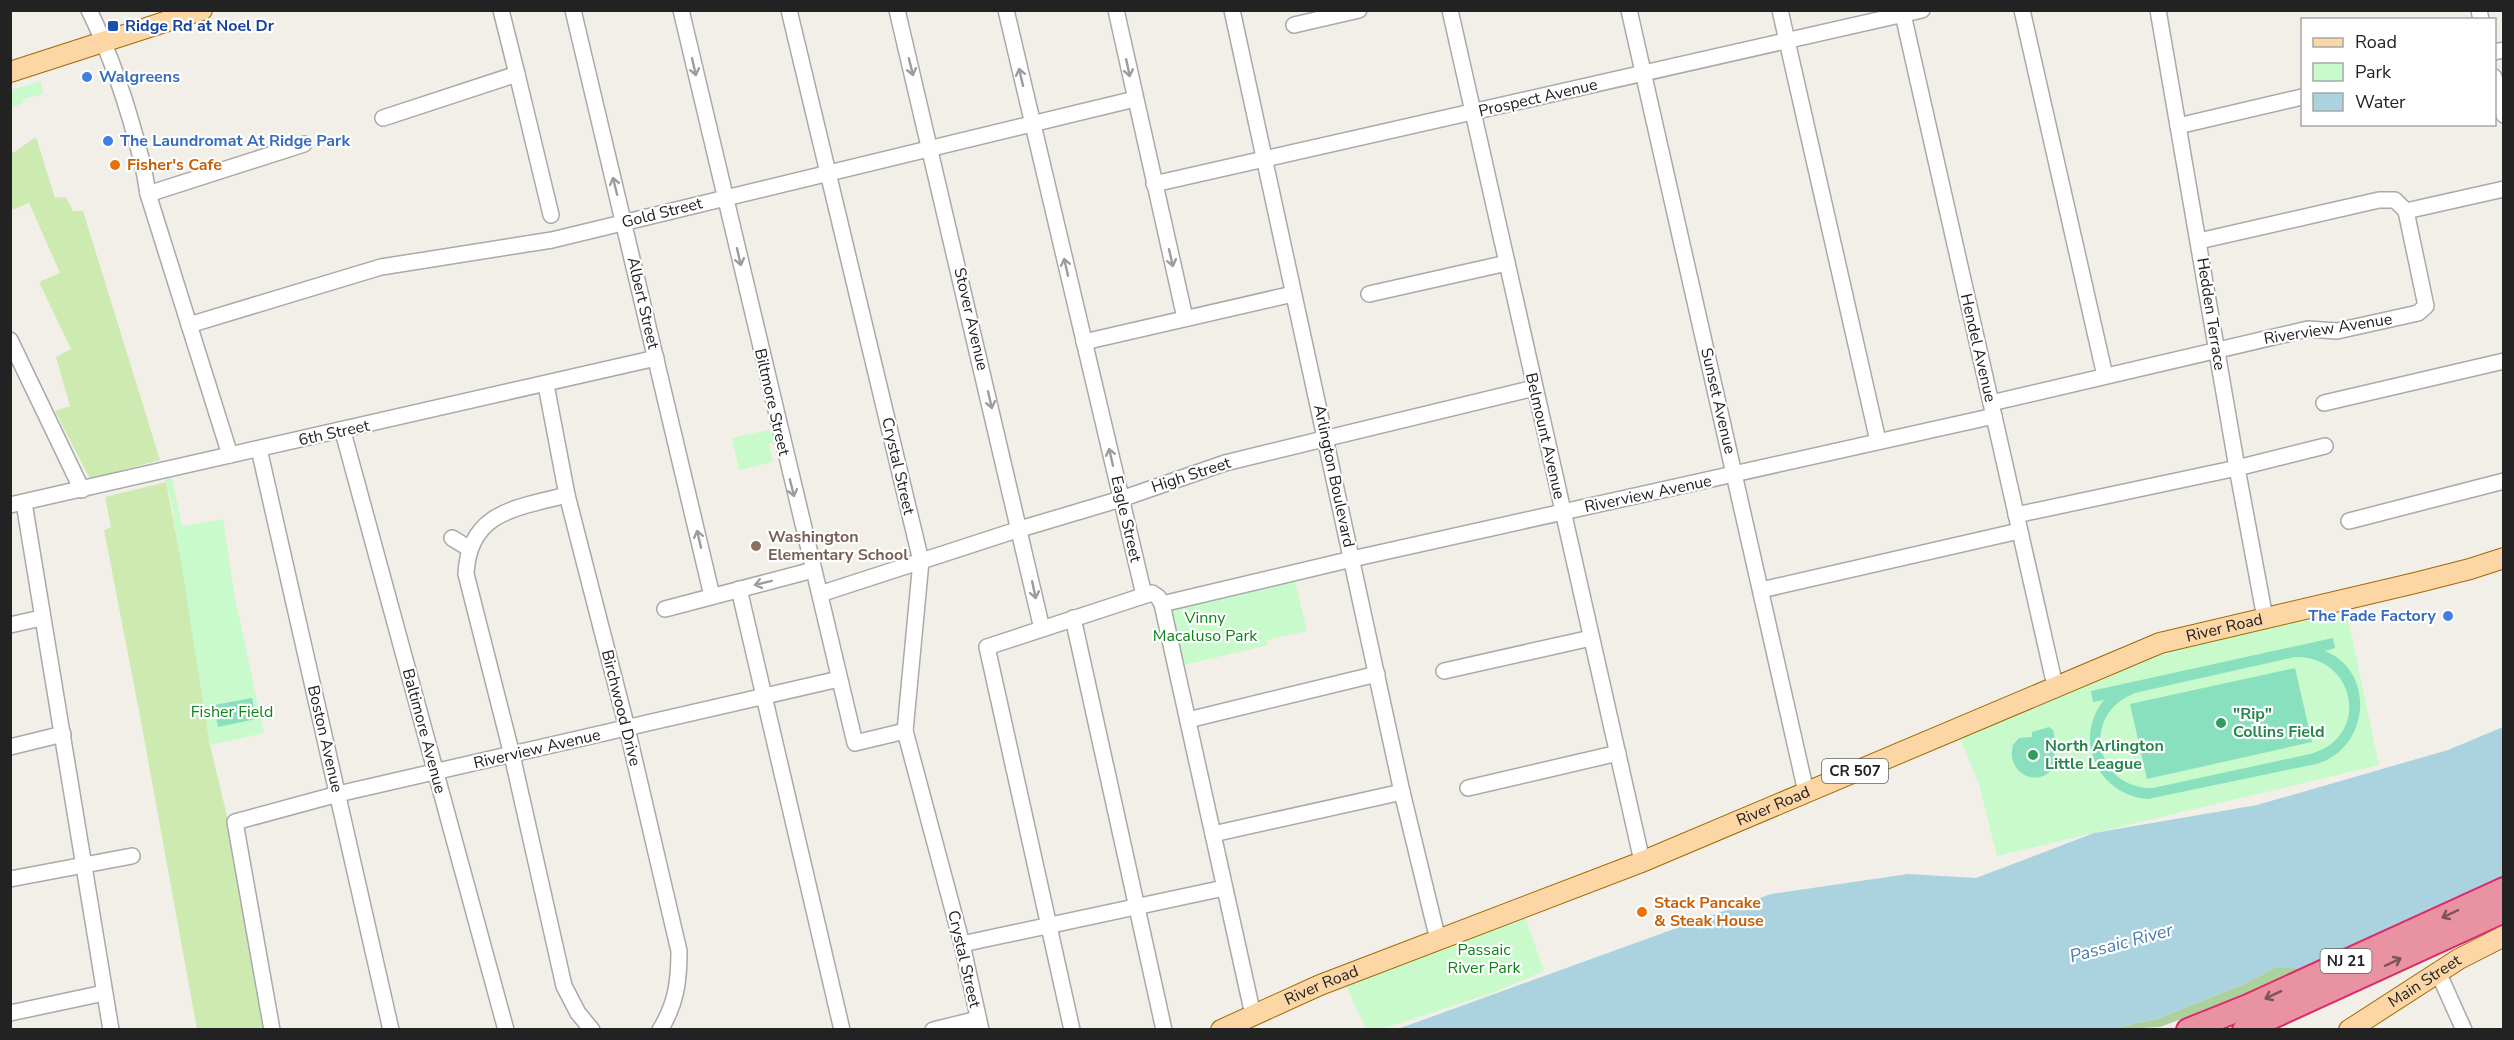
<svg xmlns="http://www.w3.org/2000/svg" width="2514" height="1040" font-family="'Nunito Sans',sans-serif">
<rect width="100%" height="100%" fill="#f2efe9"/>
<g fill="#cdebb0">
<polygon points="36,137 55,198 66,197 73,211 83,211 160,460 90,479 55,411 70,406 56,357 71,349 39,282 60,273 29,203 13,210 10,202 11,154"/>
<polygon points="166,482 185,581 210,745 227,816 264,1029 197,1029 139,711 104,530 111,527 105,497"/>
</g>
<polygon fill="#add19e" points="2288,966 2303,969 2276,984 2160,1027 2106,1030 2159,1018 2246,983 2276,967"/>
<g fill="#c8facc">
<polygon points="41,81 43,94 23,99 23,103 11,108 11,90"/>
<polygon points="772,429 775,442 769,444 773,462 739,470 732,438"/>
<polygon points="170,468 182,526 223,519 235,598 264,733 210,745 172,505 163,470"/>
<polygon points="1293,573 1307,631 1267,640 1268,645 1176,667 1162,604"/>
<polygon points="2344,600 2379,765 1997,856 1979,785 1956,728 2124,657"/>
<polygon points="1522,908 1544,971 1495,992 1379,1030 1366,1029 1342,977"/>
</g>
<g fill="#88e0be" fill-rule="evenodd">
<path d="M2333,638l2,10 -10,3c52,21 44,99 -9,113l-168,35c-50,-4 -76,-59 -44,-99l-11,2 -2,-11zM2295,657c62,-1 76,81 15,97l-157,34c-61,1 -73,-79 -14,-96z"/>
<polygon points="2295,668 2312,742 2147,779 2130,704"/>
<polygon points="252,698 256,719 218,727 214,705"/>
<path d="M2049,727l4,3 3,12 -3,1 3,22c-17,26 -51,8 -43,-20l6,-7 13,-1v-5z"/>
</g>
<polygon fill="#aad3df" points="2503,727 2503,877 2303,969 2276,967 2246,983 2159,1018 2106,1030 1395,1030 1771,894 1908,874 1976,878 2094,833 2257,805 2448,750"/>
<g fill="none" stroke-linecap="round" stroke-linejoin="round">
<g stroke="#a9a9a9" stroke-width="18">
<g id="minor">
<path d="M89,10c24,49 40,100 53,152 3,11 4,22 6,32l82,261"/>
<polyline points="501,10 517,74"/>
<polyline points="573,10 712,596"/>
<path d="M681,10c58,245 114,490 174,733l50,-12"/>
<polyline points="789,10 921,561 905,731 962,944 981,1030"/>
<polyline points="897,10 1042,629"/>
<polyline points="1006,10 1144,595"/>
<polyline points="1116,10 1185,318"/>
<polyline points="1232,10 1402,792 1438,940"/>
<polyline points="1450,10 1642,861"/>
<polyline points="1629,10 1806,792"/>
<polyline points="1780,10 1878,441"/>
<polyline points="1902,10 2055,686"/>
<polyline points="2022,10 2105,376"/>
<polyline points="2158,10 2237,468 2265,618"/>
<polyline points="2479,10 2481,20"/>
<polyline points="1294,25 1359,10"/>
<polyline points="2494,52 2504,50"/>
<polyline points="2494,77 2504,115"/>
<polyline points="383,118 517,74 551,215"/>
<polyline points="2178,126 2302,97"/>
<polyline points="1154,184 1922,10"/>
<polyline points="148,194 304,144"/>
<polyline points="2406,211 2504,189"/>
<polyline points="1369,294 1507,263"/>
<polyline points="189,325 381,267 552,240 1135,99"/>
<polyline points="10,340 82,490"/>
<polyline points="1084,342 1293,294"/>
<path d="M546,385l21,110 60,233 52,223c0,31 -3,53 -19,79"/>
<polyline points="1991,403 2308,329 2337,331 2418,313 2426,306 2406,211 2395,200 2379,200 2199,241"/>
<polyline points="2324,403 2504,361"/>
<polyline points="343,432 506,1030"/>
<polyline points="259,449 391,1030"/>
<path d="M567,495c-50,13 -98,16 -101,79l46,181 52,231 14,27 14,17"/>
<polyline points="24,503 111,1030"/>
<polyline points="10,505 656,358"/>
<polyline points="2016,515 2237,468 2325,446"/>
<polyline points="2349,521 2504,481"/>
<polyline points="452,538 470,549"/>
<polyline points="739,589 842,1030"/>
<polyline points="1761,590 2019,531"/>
<polyline points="820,594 1020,529 1121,499 1225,463 1534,388"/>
<polyline points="1162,604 1352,559 1994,416"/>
<polyline points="665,609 813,570"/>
<polyline points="1073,618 1164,1030"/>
<polyline points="10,625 41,618"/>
<polyline points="1444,671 1591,638"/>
<polyline points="1188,720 1377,674"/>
<polyline points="10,747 63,734"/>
<polyline points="1468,788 1618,753"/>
<polyline points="1213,834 1402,792"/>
<polyline points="10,879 132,856"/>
<polyline points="962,944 1224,888"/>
<polyline points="2438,972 2464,1030"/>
<polyline points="10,1013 104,993"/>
<polyline points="272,1030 235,822 338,794 839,679"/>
<polyline points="933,1030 978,1019"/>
<polyline points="1072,1030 987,647 1152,593 1158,597 1162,604 1253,1015"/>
</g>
</g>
<g stroke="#a06b00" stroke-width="22">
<g id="major">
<polyline points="10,72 202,10"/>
<path id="s1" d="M1221,1030l99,-45 319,-122 521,-220 255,-60 55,-14 34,-11"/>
<path id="s2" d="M2349,1030l110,-71 45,-23"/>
</g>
</g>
<g stroke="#dc2a67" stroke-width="26">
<g id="highway">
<polyline points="2188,1030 2248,1006 2504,889"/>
<polyline points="2244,1030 2504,911"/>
</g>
</g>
<use href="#minor" stroke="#fff" stroke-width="15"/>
<use href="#major" stroke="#fcd6a4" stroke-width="20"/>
<use href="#highway" stroke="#e892a2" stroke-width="22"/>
</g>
<defs><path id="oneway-shaft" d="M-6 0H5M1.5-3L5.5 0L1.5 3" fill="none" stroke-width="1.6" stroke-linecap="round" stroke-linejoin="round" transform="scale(1.5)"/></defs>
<g stroke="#9c9c9c">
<use href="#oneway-shaft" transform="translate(694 67) rotate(77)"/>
<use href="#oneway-shaft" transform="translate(911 67) rotate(76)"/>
<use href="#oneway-shaft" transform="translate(1128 68) rotate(78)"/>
<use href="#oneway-shaft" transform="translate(1021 77) rotate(-103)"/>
<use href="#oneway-shaft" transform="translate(615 186) rotate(-104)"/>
<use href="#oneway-shaft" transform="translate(739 257) rotate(77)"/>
<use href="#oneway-shaft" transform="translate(1171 258) rotate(77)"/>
<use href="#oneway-shaft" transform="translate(1066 267) rotate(-103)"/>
<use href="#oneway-shaft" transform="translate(990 400) rotate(77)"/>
<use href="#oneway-shaft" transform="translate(1111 457) rotate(-103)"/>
<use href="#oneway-shaft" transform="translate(792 488) rotate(76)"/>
<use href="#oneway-shaft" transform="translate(699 539) rotate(-103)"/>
<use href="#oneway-shaft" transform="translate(763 583) rotate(166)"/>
<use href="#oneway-shaft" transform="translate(1034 590) rotate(78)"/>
</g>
<g stroke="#7b545c">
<use href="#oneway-shaft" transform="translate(2450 914) rotate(155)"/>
<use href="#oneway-shaft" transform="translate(2393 962) rotate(-25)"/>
<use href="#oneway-shaft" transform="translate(2273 995) rotate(155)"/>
</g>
<rect fill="#1a4fb4" stroke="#fff" stroke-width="2" x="107" y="20" width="12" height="12" rx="3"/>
<g fill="#3f7fe0" stroke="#fff" stroke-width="2">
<circle cx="87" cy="77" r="6"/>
<circle cx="108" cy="141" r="6"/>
<circle cx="2448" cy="616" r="6"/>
</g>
<g fill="#e8710a" stroke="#fff" stroke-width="2">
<circle cx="115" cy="165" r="6"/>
<circle cx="1642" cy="912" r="6"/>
</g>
<circle fill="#8d6e63" stroke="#fff" stroke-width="2" cx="756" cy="546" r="6"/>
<g fill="#2e9e5b" stroke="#fff" stroke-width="2">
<circle cx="2221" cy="723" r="6"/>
<circle cx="2033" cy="755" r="6"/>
</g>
<g text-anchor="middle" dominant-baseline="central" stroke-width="4.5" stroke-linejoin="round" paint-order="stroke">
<g fill="#fff" stroke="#646464" stroke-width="1.5">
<rect x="1822" y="759" width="66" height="24" rx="4.5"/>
<rect x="2320.5" y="949" width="51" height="24" rx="4.5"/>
</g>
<g font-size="15" font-weight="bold" fill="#222">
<text x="1855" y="771">CR 507</text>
<text x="2346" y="961">NJ 21</text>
</g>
<g font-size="16" font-weight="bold" fill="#164399" stroke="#fff" text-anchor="start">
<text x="125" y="26">Ridge Rd at Noel Dr</text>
</g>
<g font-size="16" font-weight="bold" fill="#366cbe" stroke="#fff" text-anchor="start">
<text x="99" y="77">Walgreens</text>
<text x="120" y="141">The Laundromat At Ridge Park</text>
<text x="2436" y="616" text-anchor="end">The Fade Factory</text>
</g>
<g font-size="16" fill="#222" stroke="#fff">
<text transform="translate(1538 98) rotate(-13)">Prospect Avenue</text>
<text transform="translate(662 213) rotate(-14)">Gold Street</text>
<text transform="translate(643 303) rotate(77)">Albert Street</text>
<text transform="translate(2211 314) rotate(81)">Hedden Terrace</text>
<text transform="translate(971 319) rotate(77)">Stover Avenue</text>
<text transform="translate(2328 329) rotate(-9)">Riverview Avenue</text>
<text transform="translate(1978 348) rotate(77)">Hendel Avenue</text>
<text transform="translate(1718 401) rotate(77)">Sunset Avenue</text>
<text transform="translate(772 402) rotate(77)">Biltmore Street</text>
<text transform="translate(334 433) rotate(-12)">6th Street</text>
<text transform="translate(1545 436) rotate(77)">Belmount Avenue</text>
<text transform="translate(898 466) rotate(77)">Crystal Street</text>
<text transform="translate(1191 475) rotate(-18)">High Street</text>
<text transform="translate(1334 476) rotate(78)">Arlington Boulevard</text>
<text transform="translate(1648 494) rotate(-12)">Riverview Avenue</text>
<text transform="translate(1126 519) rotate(77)">Eagle Street</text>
<text stroke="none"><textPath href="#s1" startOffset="1082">River Road</textPath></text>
<text transform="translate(621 708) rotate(76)">Birchwood Drive</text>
<text transform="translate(424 731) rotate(75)">Baltimore Avenue</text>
<text transform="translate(325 739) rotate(77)">Boston Avenue</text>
<text transform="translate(537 749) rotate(-13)">Riverview Avenue</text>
<text stroke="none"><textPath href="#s1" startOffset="596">River Road</textPath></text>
<text transform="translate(964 959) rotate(77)">Crystal Street</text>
<text stroke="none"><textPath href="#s2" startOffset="90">Main Street</textPath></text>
<text stroke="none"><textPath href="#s1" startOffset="110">River Road</textPath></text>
</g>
<g font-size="16" font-weight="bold" fill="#c56008" stroke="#fff" text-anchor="start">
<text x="127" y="165">Fisher's Cafe</text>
<text x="1654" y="903">Stack Pancake<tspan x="1654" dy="18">&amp; Steak House</tspan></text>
</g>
<g font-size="16" font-weight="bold" fill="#785e54" stroke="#fff" text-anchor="start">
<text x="768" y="537">Washington<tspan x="768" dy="18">Elementary School</tspan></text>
</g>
<g font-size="16" fill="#0c8416" stroke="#fff">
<text x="1205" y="618">Vinny<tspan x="1205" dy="18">Macaluso Park</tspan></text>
<text x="232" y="712">Fisher Field</text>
<text x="1484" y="950">Passaic<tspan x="1484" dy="18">River Park</tspan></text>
</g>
<g font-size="16" font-weight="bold" fill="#27864d" stroke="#fff" text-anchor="start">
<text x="2233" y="714">"Rip"<tspan x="2233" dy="18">Collins Field</tspan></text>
<text x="2045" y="746">North Arlington<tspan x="2045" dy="18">Little League</tspan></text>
</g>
<g font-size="18" font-style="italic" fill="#4a7aab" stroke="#fff">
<text transform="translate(2121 943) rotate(-15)">Passaic River</text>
</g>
</g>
<rect width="2514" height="1040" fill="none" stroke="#222222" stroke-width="24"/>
<rect x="2301" y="18" width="195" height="108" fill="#ffffff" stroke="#a7a7a7" stroke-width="1.5"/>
<rect x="2313" y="38" width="30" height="9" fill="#fcd6a4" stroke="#a7a7a7" stroke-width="1.5"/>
<text x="2355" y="48" font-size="18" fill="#222222">Road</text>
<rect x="2313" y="63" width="30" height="18" fill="#c8facc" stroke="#a7a7a7" stroke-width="1.5"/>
<text x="2355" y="78" font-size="18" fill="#222222">Park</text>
<rect x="2313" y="93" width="30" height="18" fill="#aad3df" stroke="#a7a7a7" stroke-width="1.5"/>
<text x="2355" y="108" font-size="18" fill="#222222">Water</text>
</svg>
